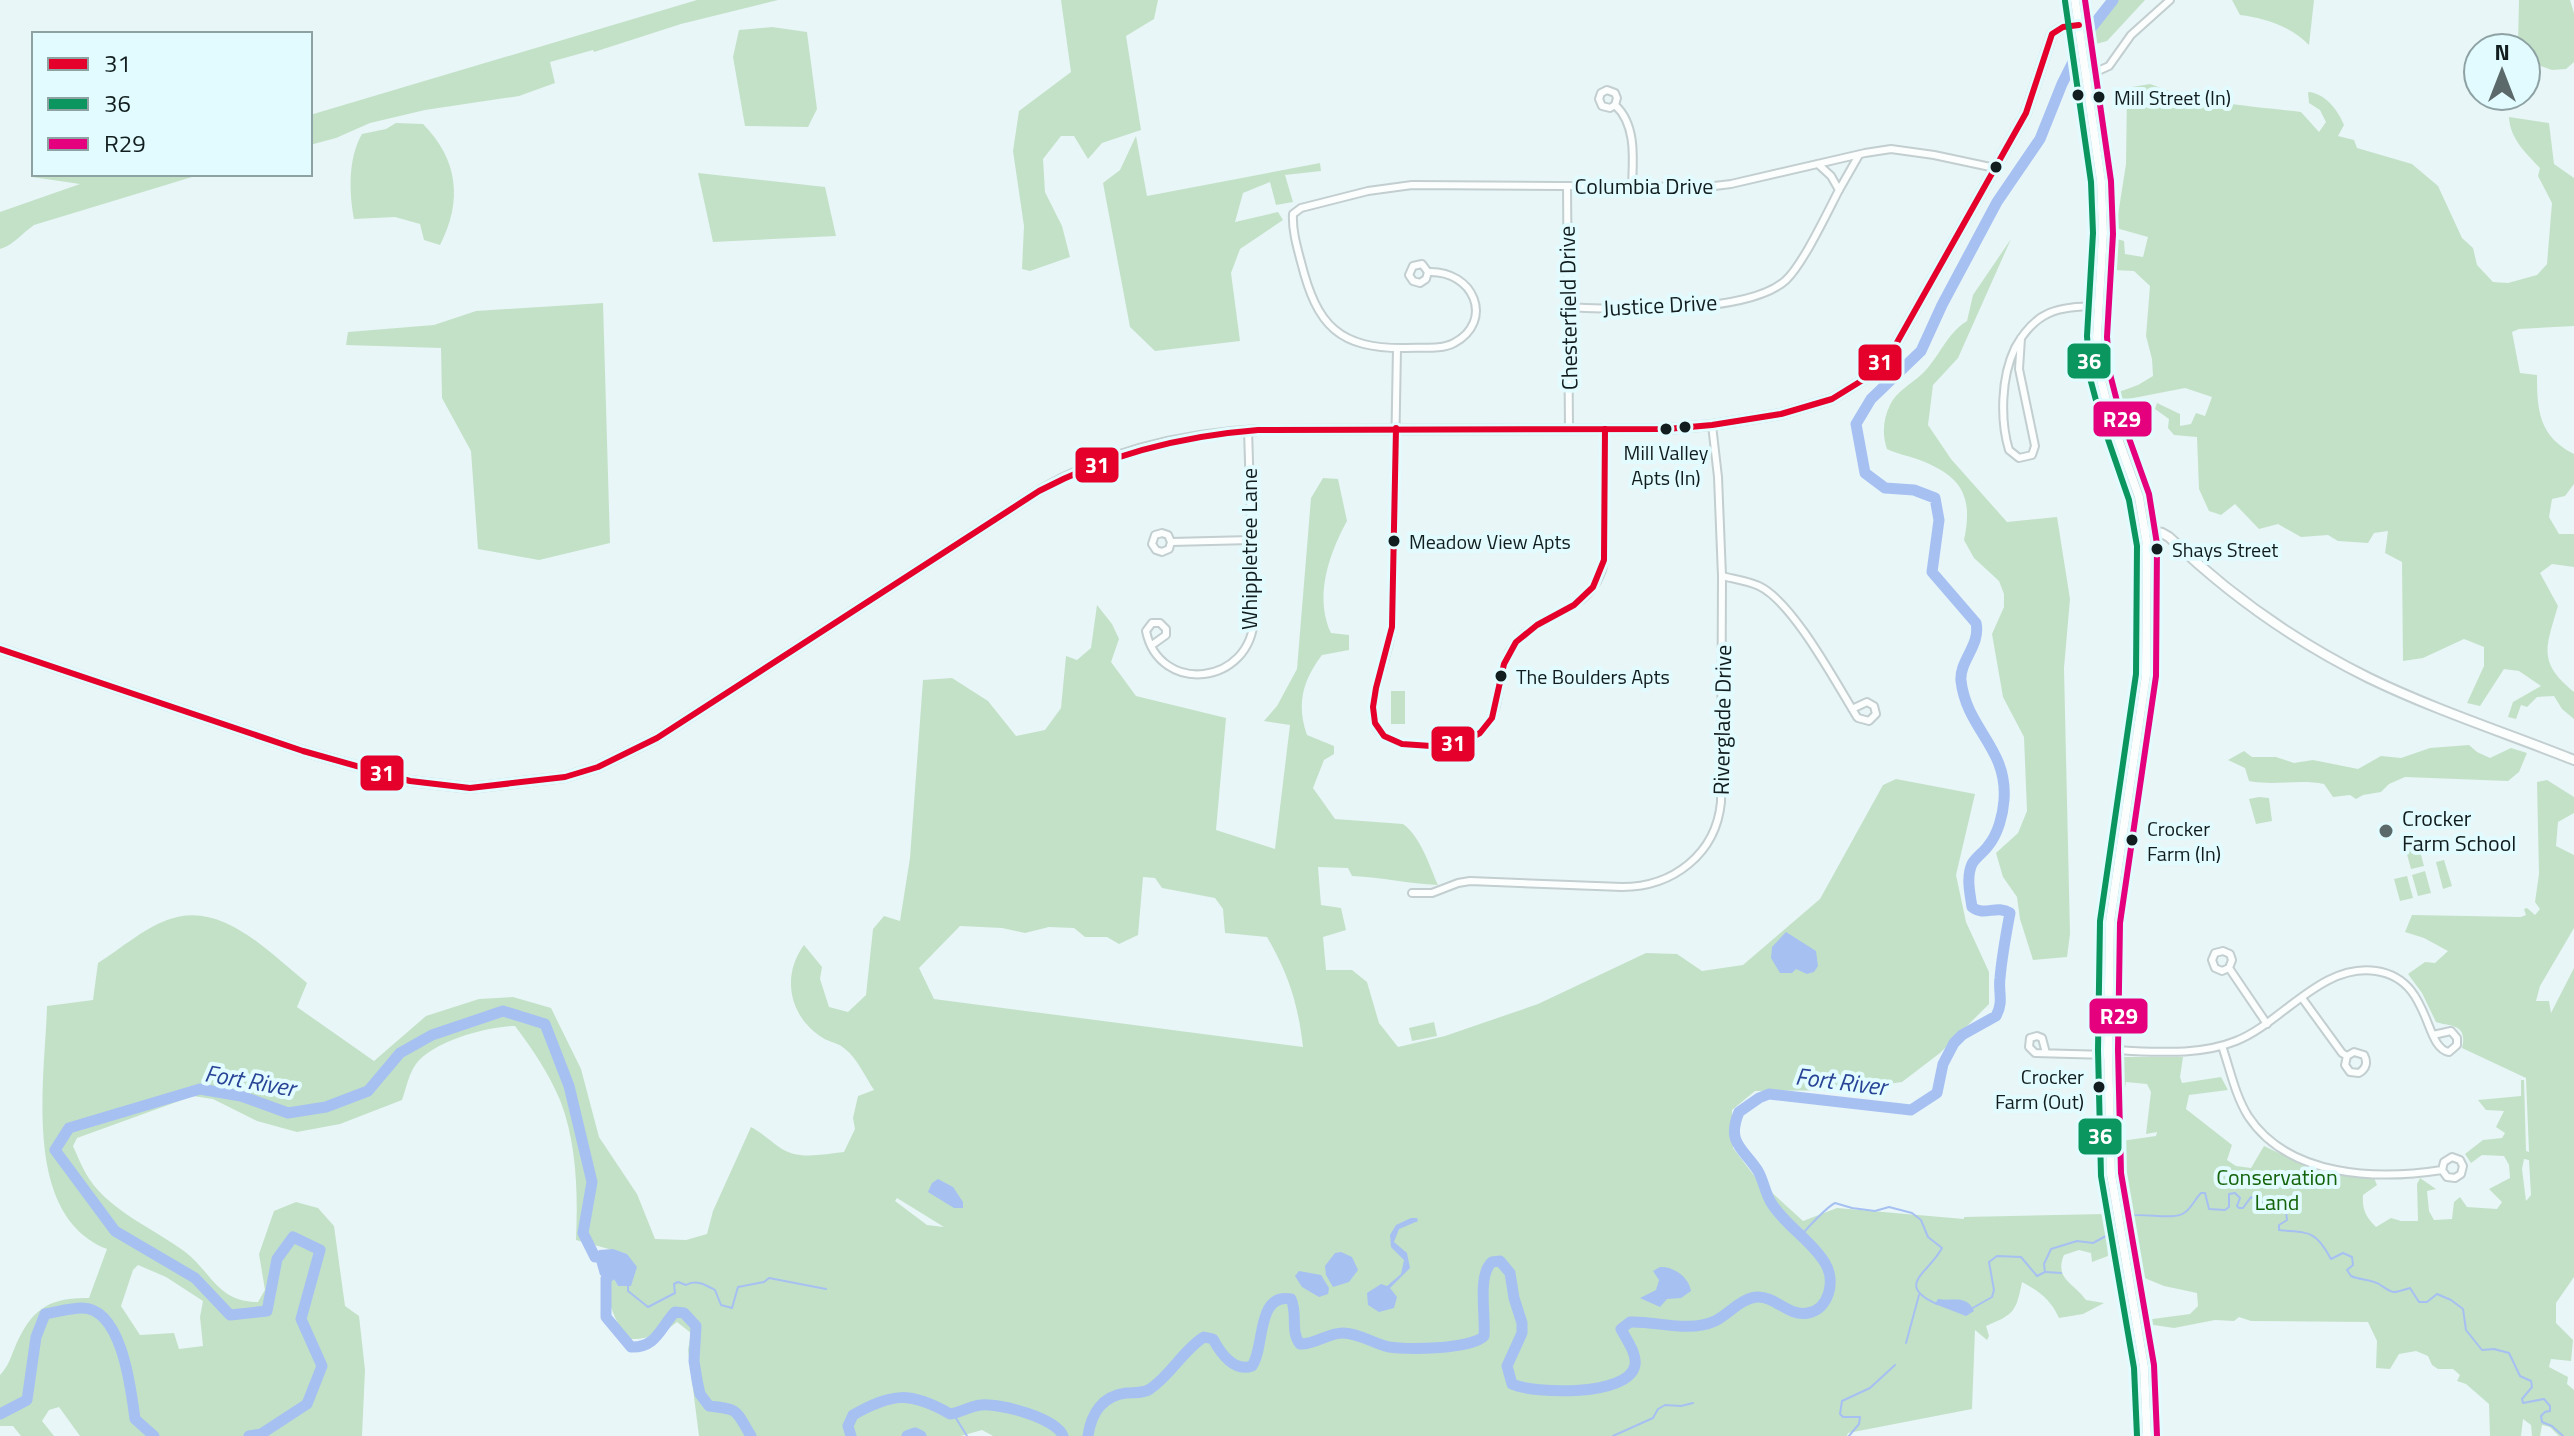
<svg xmlns="http://www.w3.org/2000/svg" width="2574" height="1436" font-family="'Titillium Web',sans-serif">
<rect width="100%" height="100%" fill="#e8f6f8"/>
<g fill="#c3e1c7" fill-rule="evenodd">
<polygon points="697,0 778,0 681,24 594,52 593,50 550,62 555,83 519,96 425,110 370,123 336,138 310,145 310,115"/>
<polygon points="1061,0 1158,0 1154,19 1126,36 1141,130 1102,143 1088,159 1074,136 1061,136 1043,159 1045,192 1062,226 1070,257 1030,271 1022,269 1024,226 1013,151 1019,111 1071,72"/>
<polygon points="2116,0 2145,0 2107,41 2096,44 2092,37"/>
<path d="M2232,0h82l-5,45c-17,-18 -44,-27 -69,-30z"/>
<polygon points="2519,0 2570,0 2574,13 2574,62 2566,69 2552,70 2526,61 2526,48 2520,48 2518,44"/>
<polygon points="772,27 807,32 817,109 808,127 745,126 733,57 739,30"/>
<path d="M2150,84c47,19 101,22 151,28l18,20 7,-10 -6,-12 -11,-7 -1,-11c17,1 30,18 36,33l-6,11 16,4 3,8 55,16 26,22 24,52 11,10 4,17 16,17 15,1 29,-8 10,-11 5,-61 -14,-27 2,-8c-14,-15 -30,-29 -31,-51l40,6 5,41 20,14v148l-55,3 -7,3 8,41 17,2c0,36 2,61 37,79v30l-9,12 -13,3 -3,18 10,17h15v33l-22,-3 -12,9 18,33c-12,41 -21,56 16,86v27l-12,-10 -8,-13 -17,1 -10,10 -6,-2 -5,14 -8,-2 5,-15 28,-16 -22,-15 -15,-2 -24,37 -13,-3 17,-37v-19l-20,-8 -41,19 -20,3 -1,-99 -17,-9 3,-22 -14,2 -6,10 -30,-2 -10,-6 -27,2 -23,-13 -19,5 -24,-25 -14,11 -12,-4 -10,-22 -2,-52 -23,-2 -6,-7 1,-9 -14,-10 2,-6 23,11v12l11,-2 5,-11 9,3 7,-19 -27,-9 -67,13 -2,-8 22,-8 15,-9 -1,-17 -6,-23 4,-50 -16,-15 -21,-1 1,-32 10,3 1,13 18,3 5,-20 -32,-9 10,-64 1,-71 5,-6z"/>
<path d="M396,123l27,1c35,35 40,77 17,121l-16,-5 -4,-16 -25,-7 -41,2c-5,-27 -6,-61 8,-85l24,-5z"/>
<polygon points="1136,136 1147,196 1320,163 1321,171 1285,175 1293,202 1276,205 1270,182 1243,193 1235,222 1278,212 1283,220 1240,249 1231,273 1240,341 1155,351 1130,327 1103,183 1120,170"/>
<polygon points="698,173 825,187 836,236 713,242"/>
<path d="M35,174h167l-168,51c-13,9 -19,19 -34,24v-37l80,-28 -48,-7z"/>
<path d="M2011,239l-53,119 -25,27 -5,40 23,34 56,63 50,-5 13,82 -6,69 6,266 -3,23 -34,3 -13,-41 -3,-22 -14,-20 -7,-24 22,-20 9,-22 -3,-74 -21,-40 -11,-63 12,-27v-13l-5,-13 -25,-23 -10,-18c10,-46 -4,-65 -47,-81 -11,-4 -20,-5 -30,-10 -5,-14 -4,-30 3,-44 6,-13 21,-21 32,-31 17,-16 24,-40 45,-53l6,-26z"/>
<polygon points="603,303 610,543 539,560 478,549 471,451 442,398 441,348 346,345 348,332 434,325 476,311"/>
<path d="M1323,478l15,1 9,42c-18,33 -33,76 -16,112l18,2v15l-27,5c-19,25 -26,49 -15,80l27,11v8l-10,6 -11,28 22,31 68,5c18,13 26,41 35,61 -30,-1 -56,-8 -86,-9l-4,-8 -30,-1 3,38 20,3 5,22 -23,7 3,33h26l15,12 12,41 19,24 47,-11 93,-32 108,-51 31,1 25,17 41,-6 77,-66 63,-114 13,-6 79,15 -19,81 10,47 23,50v32l-49,49 -38,29 -54,8 -93,1 -23,19 1,38 23,30 47,43 34,-13 127,11v-2l141,-3 3,42 -16,6 -1,-9 -12,-3 -15,5c-10,24 10,28 22,45l18,3 -21,11 -24,4c-8,-18 -20,-27 -37,-36 -6,29 -7,32 -36,44l3,10 -2,4 -12,-10 -3,79 -124,24 -1,3h-854l-11,-6 -21,6h-262l-11,-86 3,-17 -14,-11 -9,7 -8,-2c-7,12 -19,12 -32,12 -16,-23 -19,-34 -22,-61l8,1 4,7h13l-4,-32 -51,-14c2,-45 1,-97 -16,-140 -11,-26 -28,-52 -45,-74 -27,0 -82,15 -99,38 -7,9 -10,25 -14,36l-62,24 -43,8 -40,-11 -44,-22 -20,-3 -116,42 -4,8c5,11 10,24 17,34 21,31 64,49 94,71 28,21 33,51 74,51l7,-12 -6,-36 15,-43 22,-9 22,6 16,18 11,80 14,10 6,54 -3,66h-282l-21,-29 -10,3 -7,11 12,15h-33l-8,-10h-13v-51c9,-10 10,-16 15,-28 16,-37 33,-50 74,-49l18,-49c-86,-34 -62,-170 -60,-243l46,-6 5,-37c22,-14 45,-34 69,-43 54,-21 101,32 140,63l-10,24 77,54 52,-45 53,-17 34,-2 38,11 30,61 18,68 38,57 18,45 31,1 21,-6 6,-23 38,-84c11,6 18,13 28,20 19,14 43,7 65,5l11,-23 -2,-11 5,-22 16,-6c-8,-12 -17,-32 -29,-41 -6,-6 -16,-7 -22,-11 -34,-21 -42,-62 -19,-93l18,22 -2,12 9,28 19,5 18,-17 7,-66 11,-13 16,5 10,-63 13,-178 29,-2 36,23 28,35 29,-6 16,-22 5,-52 11,4 14,-12 6,-43 15,19 7,15 -8,23 25,34 90,22 -10,112 59,19 15,-124 -26,-4 13,-15 20,-37 14,-171zM1143,877l12,1 7,10 53,10 8,11 2,24 42,4c22,38 31,67 36,110l-369,-48 -15,-31 41,-42 42,2 23,5 24,-6 25,1 11,9h22l12,7 19,-9zM897,1198l47,29 -17,-2 -32,-24zM138,1265l28,12 37,24 -3,16 3,29 -24,3 -5,-16 -34,2 -19,-29 12,-36z"/>
<rect x="1391" y="691" width="14" height="33"/>
<path d="M2469,745l8,7 13,6 21,-10 16,5 -8,19 -11,9 -103,-4 -16,7 -8,8 -18,3 -7,4 -6,-4 -17,2 -9,-13c-25,-5 -50,2 -75,-3l-4,-13 -17,-8 16,-9 8,6h24l18,6 19,-3 45,9 23,-13 20,2 29,-10z"/>
<path d="M2547,780l27,17v16l-16,9 -2,24 18,9v73l-34,58 -4,15h13l2,12 23,-45v309l-18,26v20l17,17 -2,21 -20,-2 -2,8 19,10 -1,7 7,6v46h-15l-9,-9 -8,-2 -2,11h-8l-1,-11 -8,-6 -2,17h-31l-1,-32 -23,-20 -9,-3 3,-6 -7,-6h-15l-6,-4 -4,-9 -12,-5 -17,3 -9,15 -14,-1 1,-27 -9,-19 -117,-1 -12,-4 -5,4 -19,-1 -41,8 -27,-4 -2,-4 45,-6 8,-8 -1,-13 -33,-7 -27,-11 -13,-55v-26l3,-2 -6,-51 35,-5 1,-4 -11,2 5,-42 -4,-8 -21,-2 -3,17h-9l1,-42h68l-3,20 2,6 39,-6 7,13 -39,5 -3,14 46,36 -5,15 9,6 15,2 13,-22 46,22 1,-2 35,10 28,2 3,7 -14,10c-1,15 3,22 13,32l15,-9 10,3h17l-1,-37 3,-6 16,11 -9,2 2,20 5,9 18,-1 2,-17 6,-5 7,10 30,2 5,-7 -13,-13 21,-11 -1,-13 -5,-9 -22,-1 -11,8 -6,-9 18,-14 19,-2 3,-5 -9,-6 8,-16 -18,-1 -8,-10 43,-4v-16h3l2,71 3,1 -3,-74 -64,-30c6,-25 -12,-21 -26,-26l-14,-29 -14,-19 17,-12 10,1 13,-12 -24,-13 -19,-6 7,-17 109,2 5,-2 -2,-6 3,-1 8,7 5,-6 -5,-7 4,-28 -2,-92zM2524,1159l5,1 2,35 -5,6 -4,-32z"/>
<polygon points="2259,797 2269,798 2272,821 2256,824 2249,799"/>
<polygon points="2418,844 2424,866 2411,869 2405,847"/>
<polygon points="2444,860 2452,886 2443,889 2436,862"/>
<polygon points="2425,871 2431,893 2418,896 2412,875"/>
<polygon points="2407,876 2413,898 2400,901 2394,879"/>
<polygon points="1434,1022 1437,1036 1412,1041 1409,1028"/>
</g>
<g fill="#a6c0f2">
<polygon points="1786,932 1816,951 1818,966 1814,972 1807,974 1796,969 1792,973 1780,973 1771,958 1772,947"/>
<polygon points="938,1179 953,1187 963,1202 963,1208 954,1208 928,1192 932,1183"/>
<polygon points="1411,1218 1417,1218 1418,1221 1399,1229 1394,1242 1407,1253 1410,1268 1390,1288 1397,1297 1394,1308 1379,1312 1368,1305 1367,1293 1381,1284 1387,1286 1401,1274 1404,1260 1391,1247 1390,1235 1396,1225"/>
<polygon points="613,1249 627,1254 637,1267 631,1286 618,1286 614,1279 600,1275 595,1257 599,1250"/>
<polygon points="1341,1252 1352,1257 1358,1270 1349,1282 1333,1287 1326,1275 1325,1266 1335,1253"/>
<path d="M1660,1267c13,-1 29,10 31,24l-10,7 -14,1 -7,8 -20,-9 16,-8 3,-10 -6,-9z"/>
<polygon points="1299,1271 1321,1275 1329,1288 1328,1294 1319,1297 1302,1287 1295,1276"/>
<path d="M1938,1299c15,3 28,-5 36,12l-8,5 -31,-12z"/>
</g>
<g fill="none" stroke-linecap="round" stroke-linejoin="round">
<g stroke="#a6c0f2" stroke-width="2">
<path d="M2121,1217c17,-6 53,4 63,-4 7,-4 11,-14 17,-20h4l4,16 16,1 4,-3v-13l6,-1 5,5 -3,8 2,2h4l8,-11 35,15 1,8 -8,5v5c29,3 36,-1 52,29l12,-6 9,4 1,8 -6,5 4,6c8,4 20,3 28,8 15,10 12,10 31,4l9,14h8l10,-8 14,6 12,9 3,21 16,20 12,-1 15,4 11,23 11,5 1,6 -10,12 1,4 21,-4 6,7v5l-5,1 -4,4 1,6 10,4 11,10"/>
<path d="M1801,1236c5,-7 27,-30 34,-33l17,5 23,3 14,-4 23,6 9,7 7,17 14,11c-13,25 -48,37 -5,56"/>
<polyline points="2046,1272 2061,1273"/>
<path d="M628,1286v5l20,16 27,-14 -1,-9 4,-2 8,3c10,-6 20,0 29,5l6,15 11,3 6,-21 26,-5 5,-4 57,11"/>
<polyline points="1971,1309 1992,1297 1994,1290 1989,1262 1997,1256 2021,1257 2037,1276 2045,1272 2044,1264 2051,1249 2077,1241 2093,1243 2106,1236 2117,1222"/>
<polyline points="1906,1343 1919,1295"/>
<polyline points="954,1415 967,1436"/>
<polyline points="1613,1436 1653,1418 1658,1409 1665,1405 1681,1406 1693,1403"/>
<polyline points="1849,1436 1859,1424 1860,1417 1843,1417 1840,1414 1842,1401 1870,1388 1895,1365"/>
</g>
<g stroke="#a6c0f2" stroke-width="11">
<path d="M616,1272l-10,6v39l25,30c25,1 29,-19 44,-35l9,1 12,13 -2,35 3,19 3,14 9,12c31,3 26,4 42,30"/>
<path d="M0,1414l27,-14 9,-63 9,-23c12,-2 25,-6 37,-6 40,0 49,81 53,111l19,17"/>
<polyline points="249,1436 261,1434 307,1404 322,1366 301,1319 320,1250 293,1237 277,1259 267,1311 230,1315 195,1278 115,1231 55,1150 69,1128 200,1089 241,1096 288,1113 326,1107 368,1091 400,1053 432,1035 503,1011 545,1024 569,1086 592,1182 583,1233 595,1257 608,1257"/>
<path d="M851,1436l-3,-10 5,-11c39,-22 57,-24 97,-1 10,-1 20,-8 31,-9 19,-2 75,13 82,31"/>
<polyline points="907,1436 915,1433 921,1436"/>
<path d="M1088,1436c3,-22 14,-40 38,-43 9,-1 16,1 24,-4 21,-14 33,-39 54,-52l9,2c8,15 21,33 39,27 13,-18 4,-74 39,-67 7,15 -1,33 9,45 15,1 27,-11 43,-11 14,0 29,9 42,13 17,5 87,3 99,-10 2,-20 -7,-61 8,-74l8,-1 10,12 4,25 8,25v10l-15,33 5,18c22,10 117,13 123,-19 2,-12 -9,-26 -14,-36l9,-7c27,-1 59,11 85,-1 14,-7 26,-23 42,-24 19,-1 31,20 51,16 21,-4 28,-32 17,-50 -13,-22 -39,-37 -53,-59 -7,-10 -8,-23 -14,-33 -15,-23 -32,-28 -19,-59l20,-14 10,-4 142,16 26,-17 6,-29 11,-21 8,-8 34,-19c8,-14 2,-24 4,-38 2,-22 6,-44 10,-65 -14,-9 -25,4 -38,-6 -2,-13 -6,-30 0,-43 4,-7 12,-12 16,-18 10,-12 15,-31 16,-46 4,-52 -37,-70 -43,-119 -2,-20 20,-36 15,-58l-44,-51 7,-52 -4,-22 -21,-8 -29,-2 -20,-15 -9,-49 15,-25 50,-48 21,-46 55,-103 43,-63 22,-55 26,-52 25,-32"/>
</g>
<g stroke="#c2cecf" stroke-width="10">
<g id="street">
<polyline points="2087,76 2109,66 2131,35 2170,0"/>
<path d="M1615,105l-5,3 -8,-2 -3,-7 2,-6 6,-3 8,3 2,5 -2,7c22,20 18,55 17,81"/>
<polyline points="1567,186 1569,429"/>
<polyline points="1839,190 1859,155"/>
<path d="M1428,272l-2,7 -6,4 -7,-2 -4,-6 4,-9 9,-2 6,8c46,-2 67,49 26,71 -13,7 -32,4 -48,5 -67,1 -89,-22 -105,-86 -4,-15 -9,-32 -8,-48l8,-6 67,-17 44,-6 294,2 25,-3 134,-31 26,-4 43,6 61,13"/>
<path d="M1568,307c50,3 180,8 218,-27 17,-16 41,-67 53,-90l-8,-14 -13,-12"/>
<path d="M2021,338l-2,31 16,77 -3,9 -13,3 -10,-8c-9,-30 -8,-73 6,-102 21,-38 42,-41 83,-42"/>
<path d="M1397,348l-5,279c-6,53 -57,121 39,119 21,0 41,-1 55,-19 19,-24 7,-57 30,-85 24,-28 70,-30 84,-67 6,-12 4,-28 4,-42 1,-35 1,-69 1,-104"/>
<polyline points="1171,542 1169,549 1162,552 1156,550 1152,544 1155,535 1162,533 1168,535 1171,542 1251,540"/>
<path d="M1722,576c12,3 26,5 37,10 34,16 77,97 98,131l1,1 11,3 7,-7 -2,-8 -7,-4 -15,7"/>
<path d="M1152,645l14,-10v-6l-6,-6h-8l-6,8c13,64 105,55 108,-13l-6,-188"/>
<path d="M1412,893h20l26,-10 12,-2 152,6c51,0 94,-33 99,-85l1,-226 -4,-99 -6,-52"/>
<polyline points="2229,968 2222,971 2215,968 2212,960 2215,953 2223,951 2230,954 2232,960 2229,968 2267,1024"/>
<path d="M2302,998l40,55 5,3 7,-4 10,3c4,7 2,14 -5,18l-9,-1 -5,-7 2,-9"/>
<path d="M2222,1046c8,23 13,49 26,70 41,62 130,64 194,54l2,-8 8,-5 8,3 3,6 -2,8 -6,4 -8,-1 -5,-7"/>
<path d="M2108,1050c43,1 88,7 128,-9 46,-18 85,-78 140,-70 56,8 47,77 73,81l8,-7v-7l-6,-7 -18,4"/>
<polyline points="2046,1053 2042,1038 2037,1036 2030,1038 2029,1047 2035,1053 2108,1055"/>
</g>
</g>
<g stroke="#c2cecf" stroke-width="12">
<g id="secondary">
<polyline points="2075,0 2101,181 2103,233 2097,337 2100,376 2110,416 2139,497 2147,545 2146,675 2110,922 2108,1050 2111,1174 2144,1367 2147,1436"/>
<path d="M2146,530l16,3 7,4c60,58 125,104 200,141 66,32 137,55 205,82"/>
<path d="M0,649l303,102 107,30 60,7 95,-11 33,-10 59,-29 382,-247c68,-39 141,-57 219,-61l409,-1 45,-4 69,-11 51,-15 34,-21 29,-32 131,-233 26,-79 11,-7 16,-2"/>
</g>
</g>
<use href="#street" stroke="#fcfefe" stroke-width="6"/>
<use href="#secondary" stroke="#fcfefe" stroke-width="8"/>
<g stroke="#e2fbfe" stroke-width="12">
<g id="bus-1">
<polyline points="1396,428 1392,627 1376,688 1373,707 1375,723 1384,736 1402,744 1431,746 1461,743 1480,733 1492,718 1504,664 1516,642 1537,625 1574,605 1593,587 1604,560 1605,429"/>
<path d="M0,649l303,102 107,30 60,7 95,-11 33,-10 59,-29 382,-247c70,-37 141,-55 219,-61l409,-1 45,-4 69,-11 51,-15 34,-21 29,-32 131,-233 26,-79 11,-7 16,-2"/>
</g>
</g>
<g stroke="#e2fbfe" stroke-width="12">
<polyline id="bus-2" points="2065,1 2091,182 2093,233 2087,336 2090,378 2101,419 2129,500 2137,546 2136,674 2100,921 2098,1050 2101,1176 2134,1368 2137,1436"/>
</g>
<g stroke="#e2fbfe" stroke-width="12">
<polyline id="bus-3" points="2085,0 2111,181 2113,234 2107,337 2110,374 2120,413 2149,494 2157,544 2156,676 2120,923 2118,1050 2121,1173 2154,1365 2157,1436"/>
</g>
<use href="#bus-1" stroke="#e4002b" stroke-width="6"/>
<use href="#bus-2" stroke="#0b9660" stroke-width="6"/>
<use href="#bus-3" stroke="#e5007d" stroke-width="6"/>
</g>
<g fill="#111d1e" stroke="#e2fbfe" stroke-width="3">
<circle cx="2078" cy="95" r="7"/>
<circle cx="2099" cy="97" r="7"/>
<circle cx="1996" cy="167" r="7"/>
<circle cx="1685" cy="427" r="7"/>
<circle cx="1666" cy="429" r="7"/>
<circle cx="1394" cy="541" r="7"/>
<circle cx="2157" cy="549" r="7"/>
<circle cx="1501" cy="676" r="7"/>
<circle cx="2132" cy="840" r="7"/>
<circle cx="2099" cy="1087" r="7"/>
</g>
<circle fill="#5c696a" stroke="#e2fbfe" stroke-width="3" cx="2386" cy="831" r="8"/>
<g text-anchor="middle" dominant-baseline="central" stroke-width="8" stroke-linejoin="round" paint-order="stroke">
<g font-size="20" fill="#111d1e" stroke="#e2fbfe" text-anchor="start">
<text x="2114" y="97">Mill Street (In)</text>
<text x="1666" y="452" text-anchor="middle">Mill Valley<tspan x="1666" dy="25">Apts (In)</tspan></text>
<text x="1409" y="541">Meadow View Apts</text>
<text x="2172" y="549">Shays Street</text>
<text x="1516" y="676">The Boulders Apts</text>
<text x="2147" y="828">Crocker<tspan x="2147" dy="25">Farm (In)</tspan></text>
<text x="2084" y="1076" text-anchor="end">Crocker<tspan x="2084" dy="25">Farm (Out)</tspan></text>
</g>
<g font-size="22" fill="#111d1e" stroke="#e2fbfe">
<text x="1644" y="186">Columbia Drive</text>
<text transform="translate(1660 305) rotate(-3)">Justice Drive</text>
<text transform="translate(1568 308) rotate(-91)">Chesterfield Drive</text>
<text transform="translate(1249 549) rotate(-90)">Whippletree Lane</text>
<text transform="translate(1722 720) rotate(-89)">Riverglade Drive</text>
</g>
<g font-size="22" fill="#111d1e" stroke="#e2fbfe" text-anchor="start">
<text x="2402" y="818">Crocker<tspan x="2402" dy="25">Farm School</tspan></text>
</g>
<g font-size="22" fill="#13630a" stroke="#e2fbfe">
<text x="2277" y="1177">Conservation<tspan x="2277" dy="25">Land</tspan></text>
</g>
<g font-size="24" font-style="italic" fill="#284496" stroke="#e2fbfe">
<text transform="translate(250 1080) rotate(10)">Fort River</text>
<text transform="translate(1841 1081) rotate(7)">Fort River</text>
</g>
</g>
<g stroke="#e2fbfe" stroke-width="3">
<rect x="2066" y="342" width="46" height="38" rx="8" fill="#0b9660"/>
<rect x="1857" y="343" width="46" height="39" rx="8" fill="#e4002b"/>
<rect x="2092" y="400" width="61" height="38" rx="8" fill="#e5007d"/>
<rect x="1074" y="446" width="46" height="38" rx="8" fill="#e4002b"/>
<rect x="1430" y="725" width="46" height="38" rx="8" fill="#e4002b"/>
<rect x="359" y="754" width="46" height="38" rx="8" fill="#e4002b"/>
<rect x="2088" y="997" width="61" height="38" rx="8" fill="#e5007d"/>
<rect x="2077" y="1117" width="46" height="39" rx="8" fill="#0b9660"/>
</g>
<g font-size="22" text-anchor="middle" font-weight="bold" fill="#fff">
<text x="2089" y="369">36</text>
<text x="1880" y="370">31</text>
<text x="2122" y="427">R29</text>
<text x="1097" y="473">31</text>
<text x="1453" y="751">31</text>
<text x="382" y="781">31</text>
<text x="2119" y="1024">R29</text>
<text x="2100" y="1144">36</text>
</g>
<rect x="32" y="32" width="280" height="144" fill="#e2fbfe" stroke="#8ea2a4" stroke-width="2"/>
<rect x="48" y="58" width="40" height="12" fill="#e4002b" stroke="#8ea2a4" stroke-width="2"/>
<text x="104" y="72" font-size="24" fill="#111d1e">31</text>
<rect x="48" y="98" width="40" height="12" fill="#0b9660" stroke="#8ea2a4" stroke-width="2"/>
<text x="104" y="112" font-size="24" fill="#111d1e">36</text>
<rect x="48" y="138" width="40" height="12" fill="#e5007d" stroke="#8ea2a4" stroke-width="2"/>
<text x="104" y="152" font-size="24" fill="#111d1e">R29</text>
<g transform="translate(2502 72)"><circle r="38" fill="#e2fbfe" stroke="#8ea2a4" stroke-width="2"/>
<path d="M0-6L14 30L0 20L-14 30Z" fill="#5c696a"/>
<text y="-12" font-size="22" font-weight="bold" text-anchor="middle" fill="#111d1e">N</text>
</g>
</svg>
